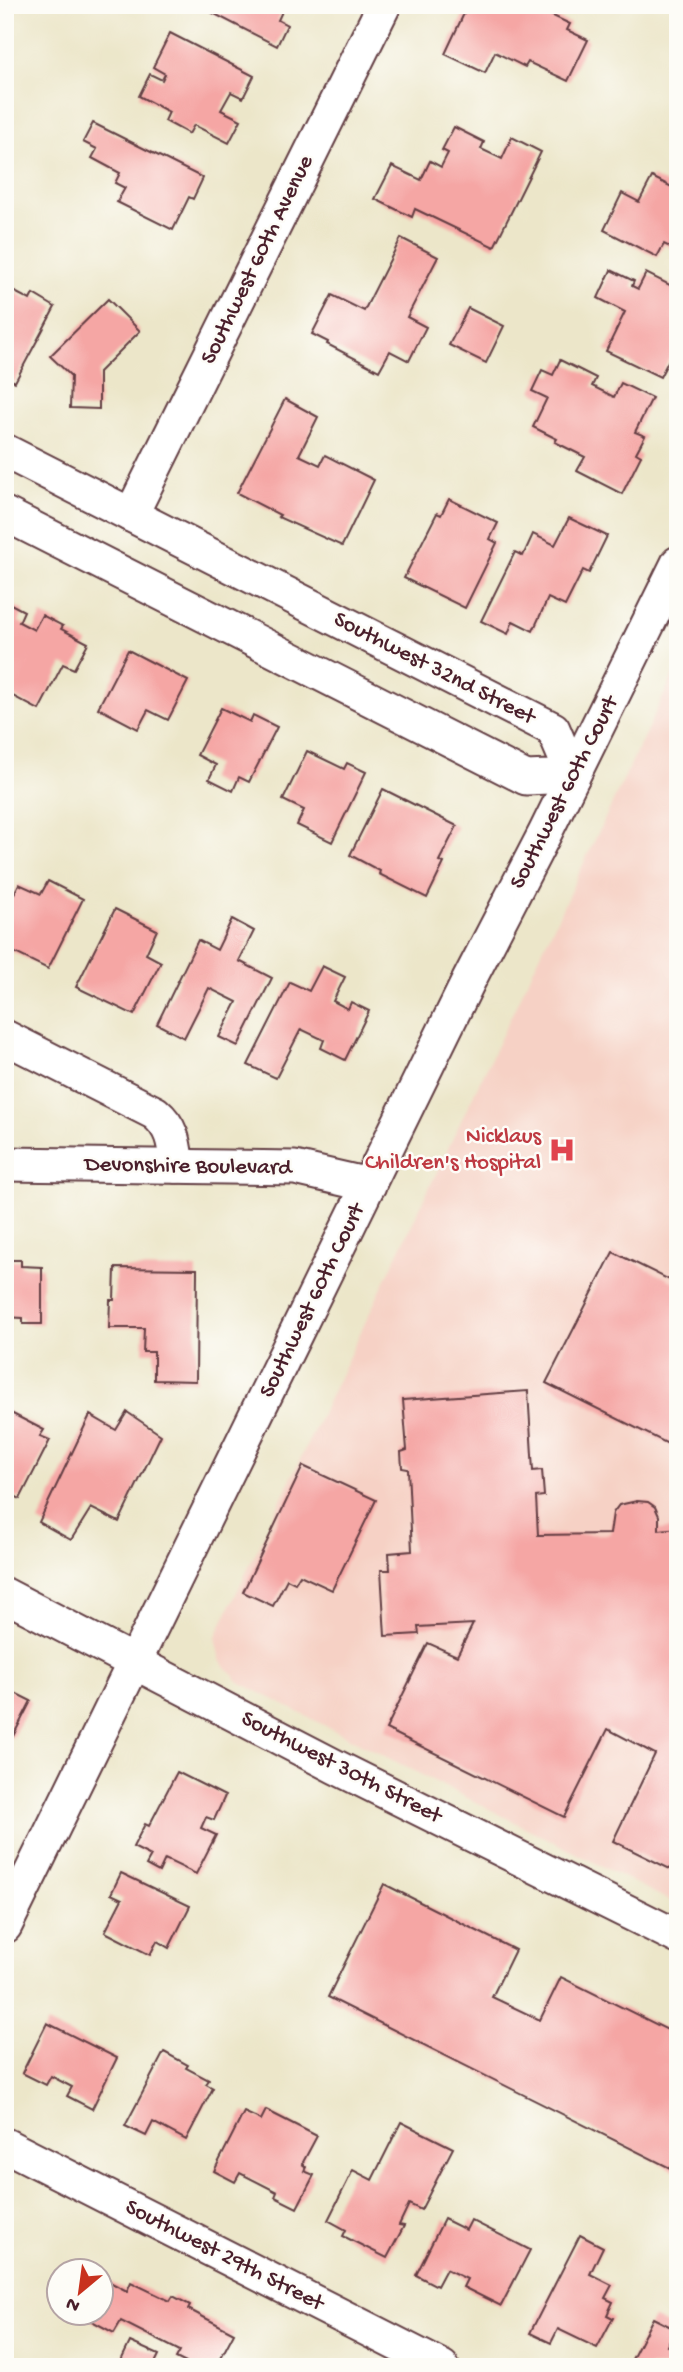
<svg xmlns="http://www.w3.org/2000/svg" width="683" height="2372" font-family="'Gochi Hand',sans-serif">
<rect width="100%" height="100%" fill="#fdfcf7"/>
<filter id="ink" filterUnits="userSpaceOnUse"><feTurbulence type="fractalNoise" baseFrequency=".0143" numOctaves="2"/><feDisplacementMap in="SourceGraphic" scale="14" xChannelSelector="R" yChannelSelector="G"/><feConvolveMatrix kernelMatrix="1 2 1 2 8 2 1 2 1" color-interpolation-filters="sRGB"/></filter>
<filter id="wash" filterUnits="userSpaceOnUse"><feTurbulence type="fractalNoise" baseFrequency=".00686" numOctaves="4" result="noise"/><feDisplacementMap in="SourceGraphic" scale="28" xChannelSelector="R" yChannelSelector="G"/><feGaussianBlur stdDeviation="1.57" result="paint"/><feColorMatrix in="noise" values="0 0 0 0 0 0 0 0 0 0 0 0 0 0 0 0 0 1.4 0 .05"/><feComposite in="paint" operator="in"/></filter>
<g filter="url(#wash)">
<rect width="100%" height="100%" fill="#ece6c9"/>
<polygon fill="#f6d1c5" points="678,665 678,1905 239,1682 220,1660 216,1636"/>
<g id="blocks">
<g fill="#f5a6a4">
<polygon points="204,5 285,5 278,20 287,25 277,46 203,8"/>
<polygon points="468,5 482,9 484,5 530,5 570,24 567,30 588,40 568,81 528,62 525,67 495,52 485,73 445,54"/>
<polygon points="170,33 254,76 243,98 231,92 221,110 241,120 229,143 194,125 189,134 165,121 169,112 139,96 150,74 162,80 165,74 153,67"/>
<polygon points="93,123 203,178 193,199 189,197 173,230 117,202 125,188 115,183 120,173 92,158 97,149 83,142"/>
<polygon points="454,127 484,142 481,149 502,159 512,137 541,152 494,247 415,209 412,217 375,199 392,166 421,180 430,161 441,167 448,153 442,150"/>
<polygon points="652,177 678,190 678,251 664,244 657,257 604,230 622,193 639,202"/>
<polygon points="401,238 438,257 407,317 426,327 409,361 390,351 379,371 327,344 328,342 312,334 332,295 364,311"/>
<polygon points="611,270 634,281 632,286 638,289 646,273 678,289 678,342 660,377 606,351 625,312 598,298"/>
<polygon points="13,291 30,300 33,294 55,307 15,382 5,377 5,306"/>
<polygon points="108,299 140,331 99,372 99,409 70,408 71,376 50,356"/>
<polygon points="468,308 504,326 486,363 449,345"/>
<polygon points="560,360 596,378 592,386 614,397 621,383 652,398 635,432 645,436 636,453 641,456 622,494 577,471 585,457 555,442 557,439 533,427 547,398 532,391 542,370 553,375"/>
<polygon points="285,399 318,417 299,455 320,465 325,455 374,480 342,546 278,517 280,515 237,493"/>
<polygon points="449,499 498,523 490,539 497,543 465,608 404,578 437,513 441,515"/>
<polygon points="569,518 607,536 589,573 583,570 565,606 548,598 533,631 513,621 508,634 481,621 515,552 523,556 533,534 555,545"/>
<polygon points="5,601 24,611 19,622 34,630 42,615 63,626 61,629 88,643 74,669 63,664 39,710 5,692"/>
<polygon points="128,650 188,681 168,720 148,710 138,729 98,708"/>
<polygon points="221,708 250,722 253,715 277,727 249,782 239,777 233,791 209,779 216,765 197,755"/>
<polygon points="307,751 344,769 347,763 366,772 332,842 297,825 304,810 283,800"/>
<polygon points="383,789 457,826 439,861 444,863 427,898 379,874 380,871 350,855"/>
<polygon points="48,881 83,899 48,969 5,948 5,911 19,884 41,894"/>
<polygon points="115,909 157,930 146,954 161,962 134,1015 76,987"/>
<polygon points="232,919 254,931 239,961 272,978 238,1046 219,1037 237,1002 209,988 184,1038 157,1024 198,940 217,950"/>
<polygon points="322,966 345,977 333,1001 348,1009 351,1002 369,1011 345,1060 321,1048 324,1040 301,1029 276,1078 248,1065 290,982 309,991"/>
<polygon points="613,1252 678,1284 678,1449 546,1383"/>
<polygon points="5,1260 21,1260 21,1266 42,1267 42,1324 23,1324 23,1318 5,1317"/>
<polygon points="115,1268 197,1269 196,1381 154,1380 154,1352 143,1352 144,1328 109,1328 110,1300 114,1300"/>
<polygon points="528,1391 533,1471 542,1470 544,1496 536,1497 538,1535 610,1534 613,1513 619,1505 637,1501 648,1502 655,1507 659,1516 659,1530 678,1528 678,1873 613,1841 655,1754 608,1729 564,1817 386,1729 428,1643 457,1656 473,1624 418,1627 419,1634 385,1636 381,1570 390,1570 389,1553 412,1551 408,1469 402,1468 401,1452 407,1450 403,1400"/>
<polygon points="5,1410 44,1430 40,1436 50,1440 20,1499 5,1491"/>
<polygon points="127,1412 161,1435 119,1522 91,1508 71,1540 39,1522 90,1415 116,1430"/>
<polygon points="303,1466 376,1500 332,1590 300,1575 295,1583 287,1579 273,1606 243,1592"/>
<polygon points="5,1688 31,1701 12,1738 5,1734"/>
<polygon points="177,1772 225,1796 214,1820 206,1817 201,1828 216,1835 196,1874 165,1859 159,1872 146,1865 151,1856 133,1847 145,1824 149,1826"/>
<polygon points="121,1873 190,1906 169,1948 157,1941 150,1955 105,1932 122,1899 111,1894"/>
<polygon points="384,1884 515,1950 492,1997 540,2020 561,1977 678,2035 678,2164 674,2170 328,1997"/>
<polygon points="47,2023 117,2058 92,2109 67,2096 72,2087 51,2076 46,2085 22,2073"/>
<polygon points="164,2052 188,2065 186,2068 209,2080 206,2084 213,2088 186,2140 153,2122 146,2136 125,2126"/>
<polygon points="266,2110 317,2136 302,2164 306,2167 304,2171 314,2175 297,2208 275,2197 277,2192 240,2173 235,2182 214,2171 244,2112 261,2120"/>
<polygon points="401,2122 453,2148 421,2210 409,2204 399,2225 404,2226 387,2258 343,2236 346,2230 328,2220 353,2170 372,2180"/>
<polygon points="444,2219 466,2230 471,2220 530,2250 501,2306 463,2287 467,2279 446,2269 437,2286 416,2275"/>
<polygon points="580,2235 603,2247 590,2274 612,2285 605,2298 613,2302 607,2315 613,2318 597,2348 558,2329 551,2343 530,2333"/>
<polygon points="102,2278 127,2291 131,2282 170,2301 173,2296 190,2305 188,2309 234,2333 216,2367 194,2367 176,2358 180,2351 121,2321 114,2333 75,2312 102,2312"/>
<polygon points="653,2318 675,2329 667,2346 674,2349 678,2342 678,2367 628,2367"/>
<polygon points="130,2342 159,2355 153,2367 118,2367"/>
</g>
</g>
</g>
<g filter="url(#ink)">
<use href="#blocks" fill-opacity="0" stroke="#623d43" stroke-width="2"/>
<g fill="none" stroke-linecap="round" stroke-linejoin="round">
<g stroke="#623d43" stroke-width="37">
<g id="minor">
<polyline points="5,451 553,729 573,776 526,778 5,514"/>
<polyline points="131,515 384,5"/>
<path d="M5,1037l150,76c18,15 19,31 22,53"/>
<polyline points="5,1164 295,1168 369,1185"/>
<polyline points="5,1595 336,1767 678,1937"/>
<polyline points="5,1926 469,980 545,833 678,563"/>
<polyline points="5,2145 442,2367"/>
</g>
</g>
<use href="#minor" stroke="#fff" stroke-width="33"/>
</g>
</g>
<defs>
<g id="hospital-bare" transform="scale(2.1)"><path d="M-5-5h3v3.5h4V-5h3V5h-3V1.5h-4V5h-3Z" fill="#e0444e" stroke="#fdfcf7" stroke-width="2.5" paint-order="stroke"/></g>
</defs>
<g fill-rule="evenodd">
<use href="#hospital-bare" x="562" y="1150"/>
</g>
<g text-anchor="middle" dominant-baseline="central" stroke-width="5" stroke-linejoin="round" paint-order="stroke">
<g font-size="23" fill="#4a1f2b" stroke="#fdfcf7">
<text transform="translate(258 260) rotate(-64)">Southwest 60th Avenue</text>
<text transform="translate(434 669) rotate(27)">Southwest 32nd Street</text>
<text transform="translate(565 793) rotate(-63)">Southwest 60th Court</text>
<text transform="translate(188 1167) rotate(1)">Devonshire Boulevard</text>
<text transform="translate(313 1301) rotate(-64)">Southwest 60th Court</text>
<text transform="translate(341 1768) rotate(27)">Southwest 30th Street</text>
<text transform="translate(224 2256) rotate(27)">Southwest 29th Street</text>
</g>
<g font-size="23" fill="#be3a42" stroke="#fdfcf7" text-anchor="end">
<text x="541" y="1137">Nicklaus<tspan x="541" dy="26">Children's Hospital</tspan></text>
</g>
</g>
<rect width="683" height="2372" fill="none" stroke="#fdfcf7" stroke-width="28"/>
<g transform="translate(80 2292) rotate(209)"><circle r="33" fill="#fdfcf7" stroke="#b5a4a5" stroke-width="2"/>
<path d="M0-5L12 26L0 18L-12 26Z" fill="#c8321e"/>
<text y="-10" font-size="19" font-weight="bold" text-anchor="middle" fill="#4a1f2b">N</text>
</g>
</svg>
